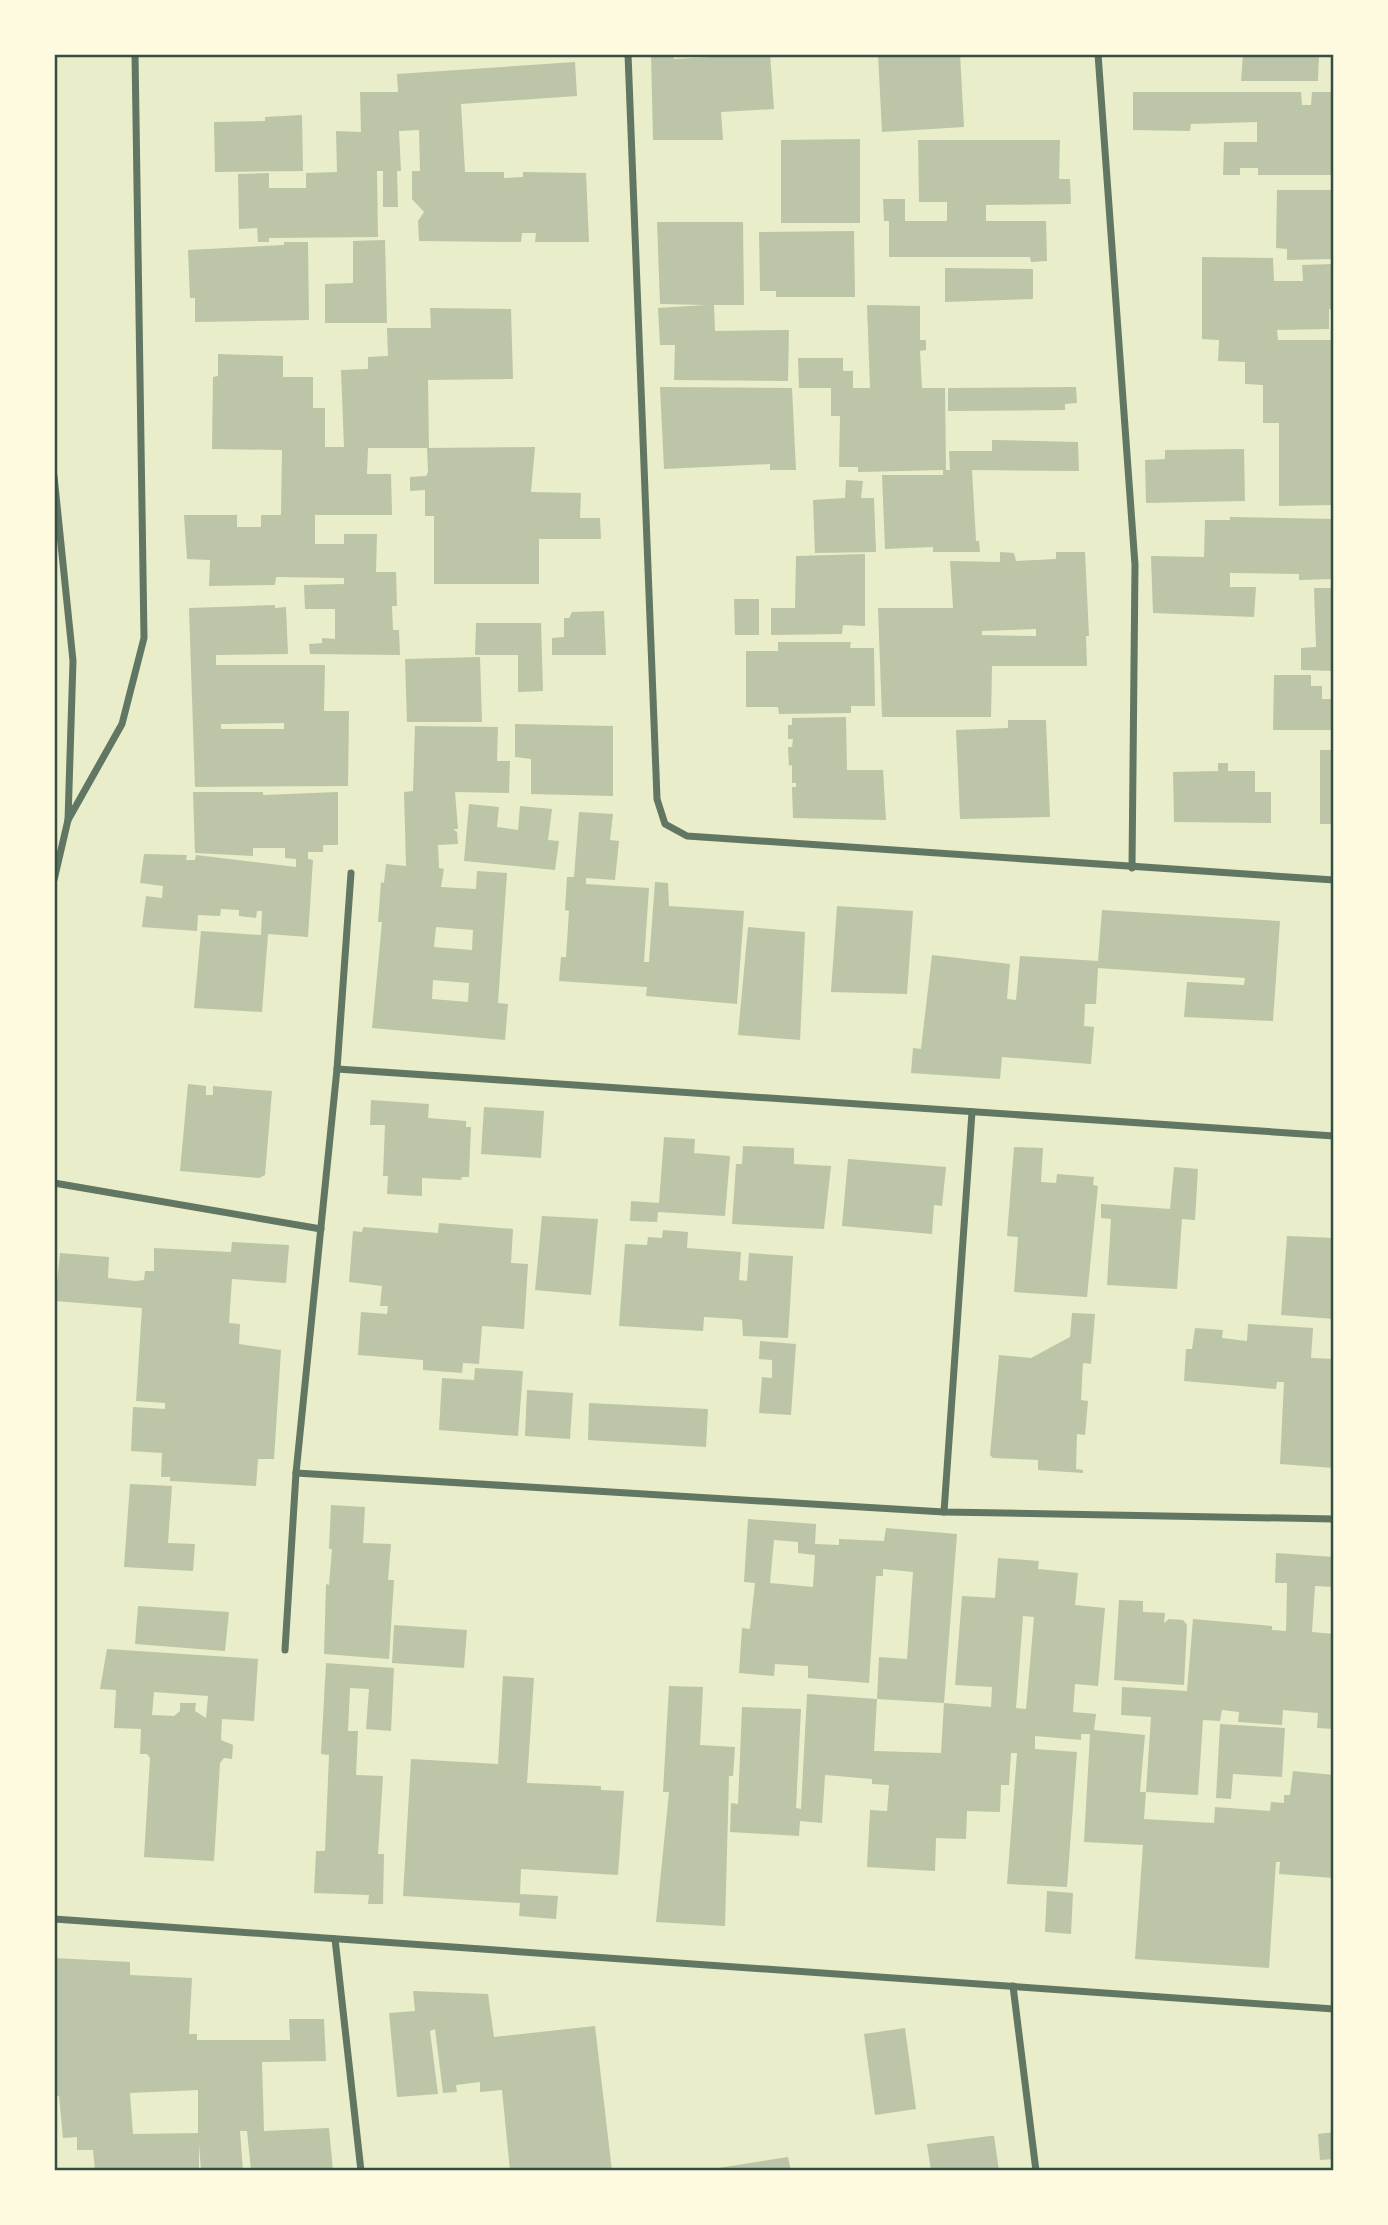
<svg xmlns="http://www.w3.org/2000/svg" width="1388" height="2225" font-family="Cabin,sans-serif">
<rect width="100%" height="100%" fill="#e9edc9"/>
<g fill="#bcc5a7" fill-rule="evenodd">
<polygon points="651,54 673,54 674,59 770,54 774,109 721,112 723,140 653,140"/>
<polygon points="878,54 960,54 964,127 882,132"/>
<polygon points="1243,54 1319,54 1318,81 1241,81"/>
<polygon points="575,62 577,96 461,104 465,172 504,172 504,178 523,177 523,172 586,173 589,242 535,242 536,233 522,233 521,242 419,241 418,221 424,212 412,199 412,171 420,171 419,130 399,131 401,171 397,171 398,207 383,207 383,171 377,171 378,237 269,238 269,242 258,242 257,228 239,229 238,174 269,173 269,188 306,188 306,173 337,172 336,131 361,132 360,92 398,92 397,74"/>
<polygon points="1133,92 1301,92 1302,105 1311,105 1312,92 1334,92 1334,175 1258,175 1258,168 1240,168 1240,175 1223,175 1224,142 1257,142 1257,122 1191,124 1190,131 1133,130"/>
<polygon points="302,115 303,171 215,172 214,122 265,121 265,117"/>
<polygon points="860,139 860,223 781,223 781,140"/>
<polygon points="918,140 1060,140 1059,179 1070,179 1071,204 986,205 986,221 1046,221 1047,261 1031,262 1030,257 889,257 889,221 884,221 883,199 905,199 905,221 947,221 947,202 919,202"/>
<polygon points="1277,190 1334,190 1334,259 1287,260 1287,249 1276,248"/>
<polygon points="657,222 743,222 744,305 714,305 715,331 789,330 788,381 674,380 675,345 660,345 658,308 706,305 660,304"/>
<polygon points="854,231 855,297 776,297 776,291 760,291 759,232"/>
<polygon points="385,240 387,323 325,323 325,284 353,283 353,241"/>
<polygon points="284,242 308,242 309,320 195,322 195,298 190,298 188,250 284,245"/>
<polygon points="1202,257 1273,258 1274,281 1303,281 1302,265 1334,264 1334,309 1329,309 1329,329 1277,330 1278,340 1332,340 1334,505 1279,506 1279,423 1263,423 1263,385 1245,384 1245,362 1218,361 1219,340 1202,339"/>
<polygon points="945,268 1033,269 1033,299 945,302"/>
<polygon points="867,305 920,306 920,340 926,340 926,350 920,351 922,388 945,388 946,470 950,470 949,451 992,451 992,440 1078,442 1079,471 972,470 976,541 979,541 980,552 933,552 933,547 885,549 882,475 943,475 943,470 858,472 858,467 839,467 840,416 831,416 831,388 799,388 798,358 843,358 843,371 853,371 853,388 870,388"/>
<polygon points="430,308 511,309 513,379 428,380 429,448 368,448 367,474 391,474 392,515 315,515 315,544 344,544 344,534 377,534 376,572 396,572 397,606 392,606 393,630 399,630 400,655 310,654 309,644 322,643 322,638 335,639 335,609 305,609 304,585 344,584 344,578 276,577 275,585 209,586 210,560 187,559 184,515 237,515 237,527 261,527 261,515 281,515 282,450 212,449 213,377 218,376 218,354 283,356 283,377 313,377 313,408 325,408 325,447 344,447 341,370 368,369 368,357 388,356 387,328 431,328"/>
<polygon points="660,387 792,388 796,470 770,470 770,464 664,469"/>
<polygon points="1076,387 1077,403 1065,404 1065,410 948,411 948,388"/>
<polygon points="535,447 531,492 581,493 580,518 600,518 601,539 539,539 539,584 434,584 434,516 425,516 425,490 410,491 410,477 426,476 428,472 427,448"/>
<polygon points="1244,449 1245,501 1146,503 1145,460 1165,459 1165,450"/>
<polygon points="846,480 863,481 861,498 874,498 876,552 815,553 813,500 845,498"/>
<polygon points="1230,517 1334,519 1334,579 1299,580 1299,574 1230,573 1230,587 1256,587 1254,617 1153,613 1151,556 1204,557 1205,520 1230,520"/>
<path d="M1000,552l14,1 2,8 40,-2v-7h29l4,84h-3l1,30h-95l-1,51h-109l-4,-109h75l-3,-47 50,1zM1036,629v7l-54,-1v-4z"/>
<polygon points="865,554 865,626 843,625 842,634 771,635 771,608 795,608 796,556"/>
<polygon points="1314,588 1334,588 1334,671 1301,670 1301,648 1316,647"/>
<polygon points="734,599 759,599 759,635 735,635"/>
<path d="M275,605v3l11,-1 2,47 -72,1v10h109l-1,46h25l-1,75 -153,1 -6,-179zM284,723v6h-63v-5z"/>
<polygon points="604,611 606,655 552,655 552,638 564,637 564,618 569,618 572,612"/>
<polygon points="476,623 541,623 543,691 518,692 518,655 475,655"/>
<polygon points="778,642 851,642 850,648 874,648 875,706 851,706 851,713 779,714 778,707 746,707 746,651 778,651"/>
<polygon points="480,657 482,722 407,722 405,659"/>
<polygon points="1274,675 1311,675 1311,686 1322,686 1322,699 1334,699 1334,730 1273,730"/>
<polygon points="846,717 847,770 883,770 886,820 793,818 792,787 796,787 796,783 792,783 792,765 789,766 788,747 792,747 793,739 788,739 788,725 792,725 792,718"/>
<polygon points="1008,720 1046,720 1050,817 960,819 956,730 1008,728"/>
<polygon points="515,724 613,726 613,796 531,794 531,759 515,757"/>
<path d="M415,726l83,1 -1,34h13l-1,32 -54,-1 3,37h-5l4,3 1,12 -20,1 1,23 5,1 -3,18 35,2 1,-18 30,2 -9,130 10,1 -3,36 -133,-12 10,-106h-4l3,-40 3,1 2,-19 20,2 -2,-74 9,-1zM436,927l37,3 -1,20 -38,-3zM433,980l36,3 -1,19 -36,-3z"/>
<rect x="1320" y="750" width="14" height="74"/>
<polygon points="1218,763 1228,763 1228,771 1255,771 1255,792 1271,792 1271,823 1174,822 1173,772 1218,771"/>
<polygon points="193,792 263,792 263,795 338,792 338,845 323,845 323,852 308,852 308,859 313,860 308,937 268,934 262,1012 194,1008 201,931 261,935 262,911 257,911 256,918 239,916 239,910 221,909 220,916 198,915 197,931 142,927 146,896 162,898 163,886 140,883 144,854 187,855 186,860 195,860 196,855 296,867 296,859 285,858 285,848 253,848 253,856 195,853"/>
<polygon points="469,804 499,807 497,827 518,830 520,806 552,809 548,840 559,841 555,870 464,861"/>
<polygon points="579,812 613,814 610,840 619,841 615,880 586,878 586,884 649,888 644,962 649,962 655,882 668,883 669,906 744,911 737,1004 646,996 647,987 559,981 561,957 566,957 569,911 565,910 567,877 574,877"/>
<polygon points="837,906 913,911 907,994 831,992"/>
<polygon points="1102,910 1280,921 1273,1021 1184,1017 1187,982 1244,985 1245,978 1098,968 1096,1004 1085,1004 1084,1026 1094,1027 1091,1064 1002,1057 1000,1079 911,1073 913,1048 921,1049 932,955 1010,964 1007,999 1016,1000 1020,956 1098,961"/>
<polygon points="748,927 805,932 800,1040 738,1035"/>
<polygon points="188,1084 206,1086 206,1095 213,1095 213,1086 272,1091 265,1175 259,1178 180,1171"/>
<polygon points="371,1100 429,1104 428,1118 466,1121 466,1127 471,1127 469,1177 462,1177 461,1180 422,1178 422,1196 387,1194 388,1176 383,1176 385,1125 370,1125"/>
<polygon points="484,1107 544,1111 541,1158 481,1154"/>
<polygon points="664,1137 695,1139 694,1153 730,1156 725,1216 658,1212 657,1222 630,1221 631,1201 659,1203"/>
<polygon points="743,1146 794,1148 794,1164 831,1166 824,1229 732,1224 736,1164 742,1164"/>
<polygon points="1014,1147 1043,1148 1041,1182 1056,1183 1057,1174 1094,1177 1093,1185 1098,1186 1087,1297 1014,1292 1018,1237 1007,1236"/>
<polygon points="848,1159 946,1167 942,1206 934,1205 932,1234 842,1226"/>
<polygon points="1174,1167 1198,1169 1195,1220 1182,1219 1177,1289 1107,1285 1111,1219 1101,1218 1101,1204 1170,1209"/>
<polygon points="542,1216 598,1219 591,1295 535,1290"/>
<polygon points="439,1223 513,1229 511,1263 528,1264 524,1329 482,1326 479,1364 463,1363 462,1373 423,1370 423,1360 358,1355 361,1312 387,1314 388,1306 380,1306 382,1286 349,1282 353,1231 362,1232 363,1227 438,1233"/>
<polygon points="663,1230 688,1232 687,1248 741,1252 739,1280 747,1281 749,1253 793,1256 788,1338 743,1336 742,1320 737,1319 704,1317 703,1331 619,1326 625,1244 647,1245 648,1237 662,1238"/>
<polygon points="1287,1236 1334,1238 1334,1319 1281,1315"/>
<polygon points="232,1242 289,1245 286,1283 232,1279 229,1323 240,1324 239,1344 281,1350 274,1459 258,1459 256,1486 170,1481 170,1477 161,1477 162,1453 131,1451 133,1407 165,1409 165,1403 136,1401 142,1308 55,1301 60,1253 109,1257 108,1278 135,1281 144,1280 145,1271 154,1271 154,1248 231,1252"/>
<polygon points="1072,1313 1095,1314 1091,1364 1083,1363 1081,1400 1088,1401 1085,1435 1077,1434 1076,1469 1083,1470 1083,1473 1038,1470 1038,1460 993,1458 990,1455 999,1355 1031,1358 1070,1337"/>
<polygon points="1248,1324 1313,1328 1311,1358 1334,1359 1334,1468 1280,1464 1284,1382 1277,1382 1276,1389 1184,1381 1186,1349 1192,1349 1195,1328 1223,1330 1222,1338 1247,1341"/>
<polygon points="760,1341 796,1344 791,1415 759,1413 762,1377 772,1378 772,1360 759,1359"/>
<polygon points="475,1368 523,1371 518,1436 439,1430 442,1378 474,1380"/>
<polygon points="527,1390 573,1393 570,1439 525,1436"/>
<polygon points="589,1403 708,1409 706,1447 588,1440"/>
<polygon points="130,1484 172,1486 168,1543 195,1544 193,1571 124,1567"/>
<polygon points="331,1505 365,1507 363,1543 391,1544 388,1580 394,1580 389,1659 324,1654 326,1584 329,1585 332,1549 329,1549"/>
<path d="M748,1519l68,5 -1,20 24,1v-6l45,2 2,-13 71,6 -13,169 47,4 1,-20 -37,-2 7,-89 33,2 3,-40 41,3 -1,8 40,4 -3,32 30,3 -7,78 -23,-2 -2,28 23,2 -2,16 51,5 -5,57h6l-2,27 70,4 1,-16 55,4 1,-9 13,1v-8h6l3,-24 41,4v103l-55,-4 1,-12h-4l-7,106 -134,-9 8,-114 -59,-3 6,-108h-9v6l-46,-4v13l42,3 -10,135 -60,-3 10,-131h-6l-2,32h-8l-1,27 -33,-1 -1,28 -30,-1 -1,33 -68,-4 3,-57 17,1 2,-26 -17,-1v-5l-47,-4 -3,48 -22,-2 -1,15 -69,-4 1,-29 7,1 4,-97 59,2 -5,99 5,1 6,-115 70,5 2,-42 28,2 6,-87 -30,-3v7h-7l-7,107 -61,-5v-12l-33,-2 -1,12 -35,-3 3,-45 8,1 5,-46 -11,-1zM774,1540l24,2v11l17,2 -2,32 -43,-4zM1023,1616l11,1 -8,92 -10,-1zM877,1699l67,4 -3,50 -67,-2z"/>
<polygon points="1276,1553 1334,1557 1334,1587 1315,1586 1312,1632 1334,1634 1334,1729 1317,1728 1318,1713 1283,1710 1282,1725 1238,1722 1239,1712 1222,1710 1220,1721 1203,1720 1198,1795 1146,1792 1151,1717 1121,1715 1122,1687 1187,1691 1193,1619 1272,1626 1272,1630 1286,1631 1287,1583 1275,1583"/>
<polygon points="1119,1600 1143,1601 1143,1612 1165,1613 1164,1623 1169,1619 1183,1620 1187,1625 1184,1685 1114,1680"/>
<polygon points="138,1606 229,1612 225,1651 135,1644"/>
<polygon points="394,1625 467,1630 464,1668 392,1663"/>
<path d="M107,1649l151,10 -4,62 -32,-2 -1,21 12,5 -1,14 -8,-1 -4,5 -6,98 -70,-4 6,-99 -3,-4h-7l1,-25 -27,-1 2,-38 -16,-1zM154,1692l54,4 -2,22 -11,-7 1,-8h-16v8l-6,5 -22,-1z"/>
<polygon points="326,1663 394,1668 391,1731 366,1729 369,1689 350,1688 348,1731 358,1731 356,1775 383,1776 378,1854 384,1854 383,1904 368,1904 369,1895 314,1893 316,1851 325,1851 329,1755 321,1754"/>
<polygon points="503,1676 534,1678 527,1783 601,1786 601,1790 624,1791 618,1875 521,1869 520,1894 558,1896 556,1919 519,1916 520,1903 403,1896 411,1759 498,1764"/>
<polygon points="669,1686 703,1687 700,1745 735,1747 733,1776 729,1776 725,1926 656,1922 669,1792 663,1792"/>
<polygon points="1220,1724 1285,1728 1282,1777 1233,1774 1231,1799 1216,1798"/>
<polygon points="1047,1891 1073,1893 1071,1934 1045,1932"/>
<path d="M54,1958l76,4v13l62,3 -3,56h8v6h93l-1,-21h35l2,42 -64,1 2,69 65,-3 4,43h-82l-4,-40h-7l3,40h-42l-2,-27v27h-104l-2,-21h-16v-13l-14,1 -4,-42h-5zM198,2090v43l-65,1 -3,-41z"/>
<polygon points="413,1991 488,1994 494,2037 595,2026 612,2171 510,2171 502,2090 480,2092 480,2082 456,2085 457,2092 443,2093 435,2029 430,2031 438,2094 397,2097 389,2013 415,2011"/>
<polygon points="905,2028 916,2109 875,2115 864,2034"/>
<polygon points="1334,2132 1334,2159 1320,2160 1318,2134"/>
<polygon points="990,2136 994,2136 999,2171 931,2171 927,2144"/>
<polygon points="788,2157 791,2171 712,2171 712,2169"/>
</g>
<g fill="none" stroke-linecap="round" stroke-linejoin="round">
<g stroke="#617663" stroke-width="7">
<polyline points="628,54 657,799 665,824 687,836 1334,880"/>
<polyline points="1098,54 1135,565 1132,868"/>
<polyline points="54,476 73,661 68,820 54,880"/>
<polyline points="68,820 122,724 144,638 135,54"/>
<polyline points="337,1069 351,873"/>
<polyline points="1334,1136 337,1069 296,1473 944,1512 1334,1519"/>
<polyline points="54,1183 321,1229"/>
<polyline points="944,1512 972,1112"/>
<polyline points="285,1650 296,1473"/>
<polyline points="54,1919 1334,2009"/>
<polyline points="335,1939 361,2171"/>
<polyline points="1013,1986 1036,2171"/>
</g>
</g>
<rect width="1388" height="2225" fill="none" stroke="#fefae0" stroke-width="112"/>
<rect x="56" y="56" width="1276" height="2113" fill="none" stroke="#344e41" stroke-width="2.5"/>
</svg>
